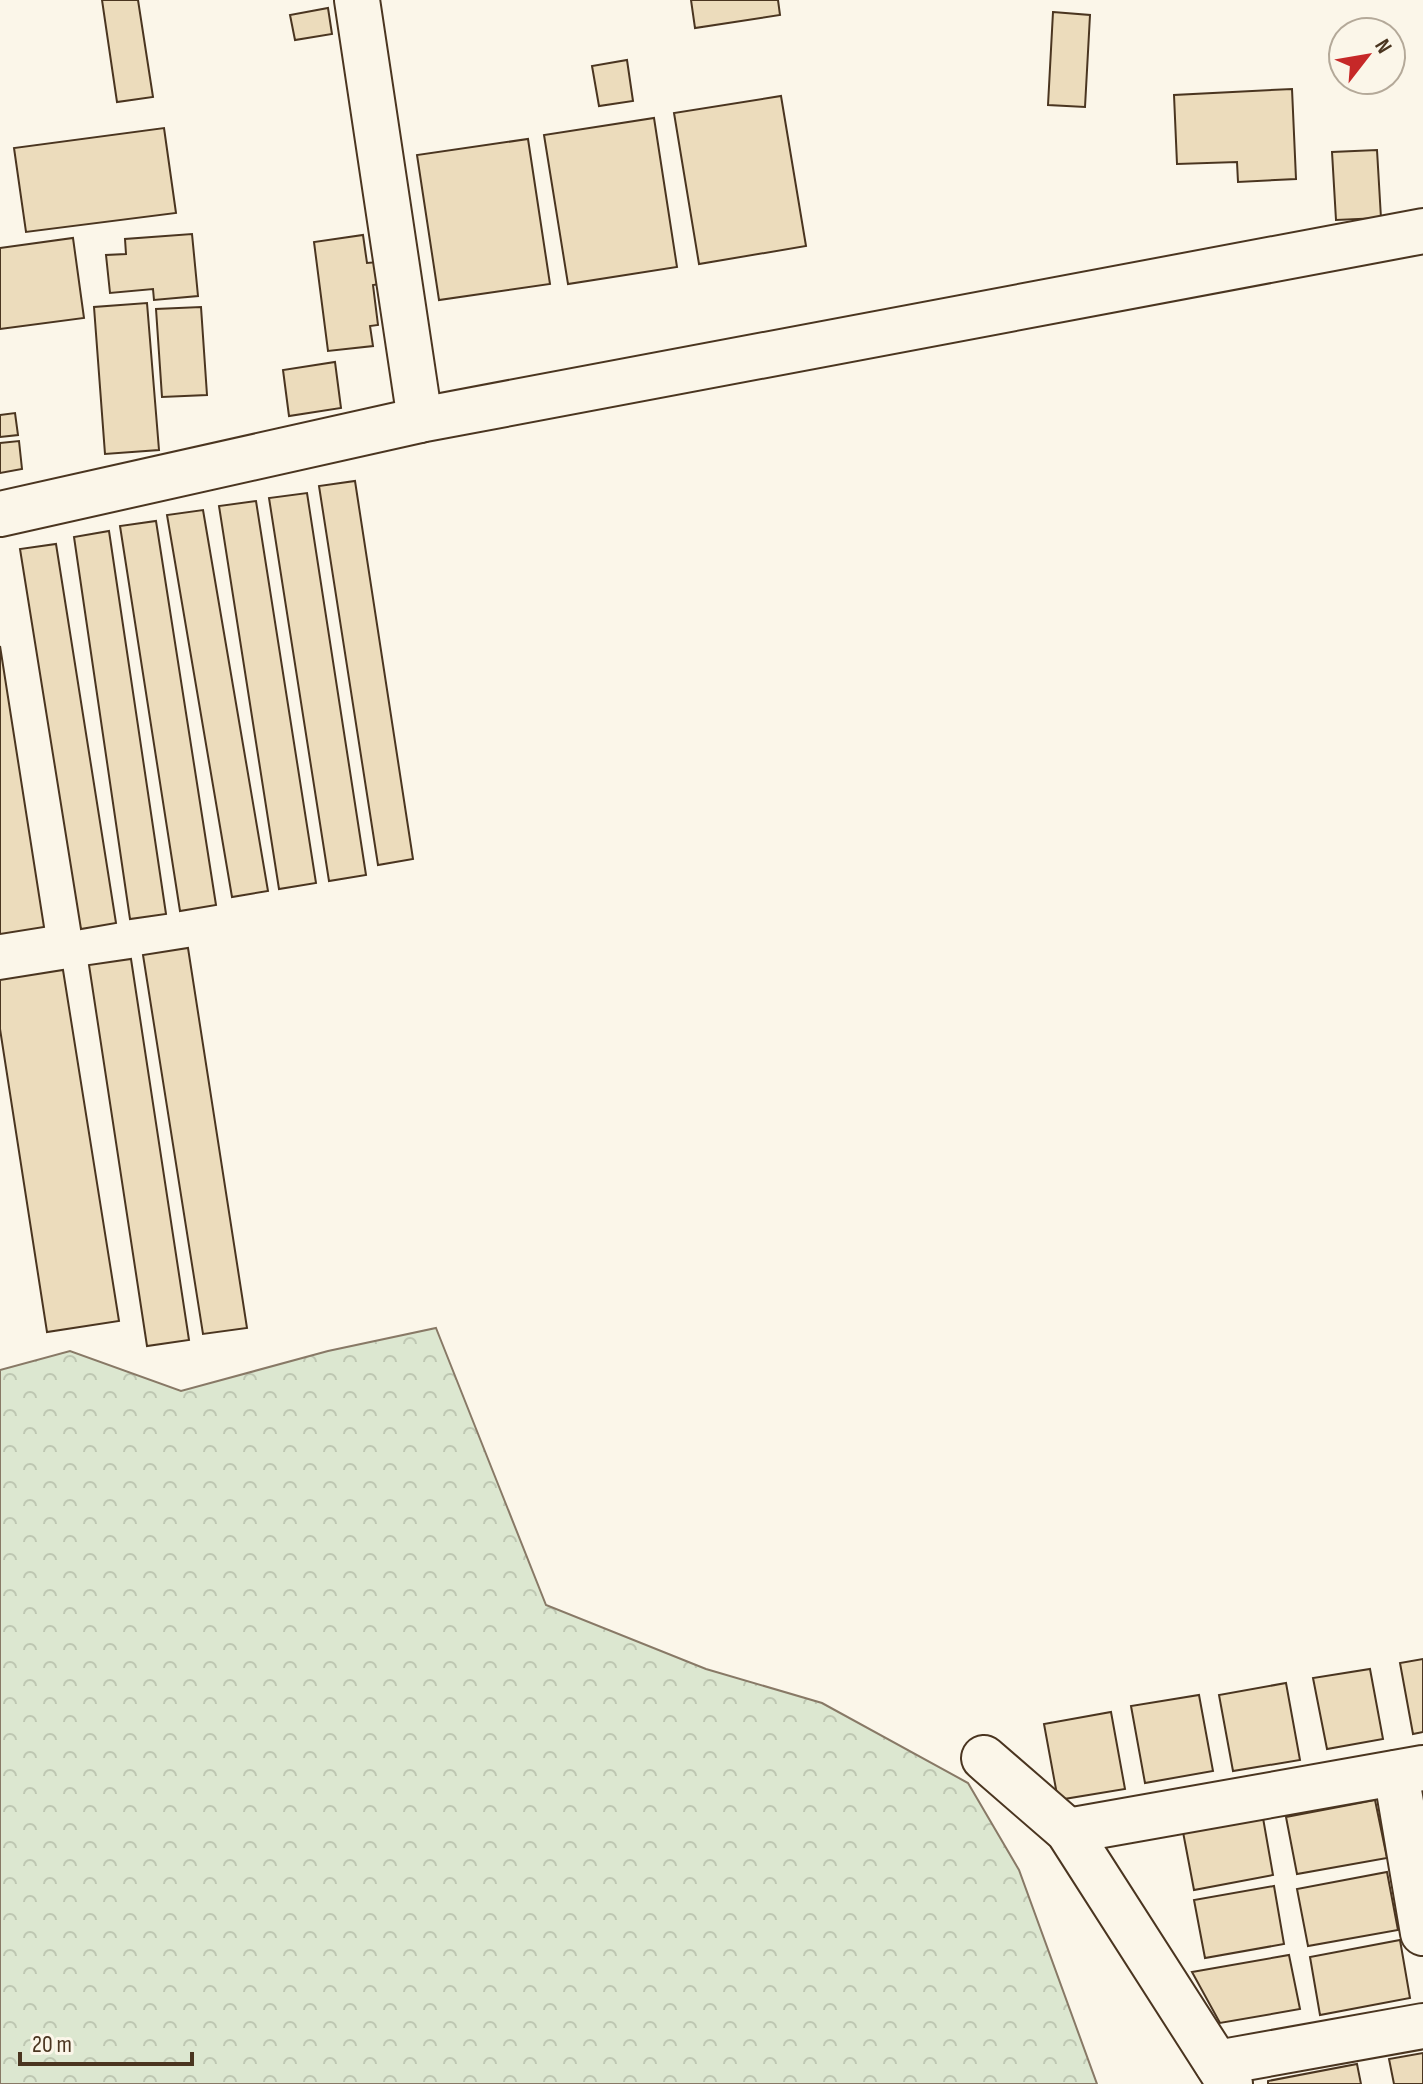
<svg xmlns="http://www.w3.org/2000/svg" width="1423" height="2084" font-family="'Sofia Sans Condensed',sans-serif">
<defs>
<pattern id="forest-crowns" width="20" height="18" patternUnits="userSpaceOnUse" patternTransform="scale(2)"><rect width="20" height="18" fill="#dce7d0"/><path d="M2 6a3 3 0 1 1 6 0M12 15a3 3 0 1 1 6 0" fill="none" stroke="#bec7b2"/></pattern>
</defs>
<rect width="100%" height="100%" fill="#fbf6e9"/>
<polygon fill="url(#forest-crowns)" stroke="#887966" stroke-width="2" points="436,1328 546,1605 706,1669 822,1703 968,1783 1019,1870 1097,2084 0,2084 0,1370 70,1351 181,1391 328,1351"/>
<g fill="#ecdcbc" stroke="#4a3520" stroke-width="2">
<polygon points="102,0 138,0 153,97 117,102"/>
<polygon points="691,0 778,0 780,15 695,28"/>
<polygon points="328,8 332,34 295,40 290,15"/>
<polygon points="1053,12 1090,15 1085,107 1048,105"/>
<polygon points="627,60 633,101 599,106 592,66"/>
<polygon points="1292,89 1296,179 1238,182 1237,162 1177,164 1174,95"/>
<polygon points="781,96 806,246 699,264 674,113"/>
<polygon points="654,118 677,267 568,284 544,135"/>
<polygon points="164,128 176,213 26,232 14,148"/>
<polygon points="528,139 550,284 439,300 417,155"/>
<polygon points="1377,150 1381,218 1336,220 1332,152"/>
<polygon points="192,234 198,296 154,300 153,289 110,293 106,255 126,254 125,239"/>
<polygon points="363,235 367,263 378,262 380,284 373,285 378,325 370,326 373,346 328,351 314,242"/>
<polygon points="73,238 84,318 0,329 0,248"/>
<polygon points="147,303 159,450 105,454 94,307"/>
<polygon points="201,307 207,395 162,397 156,309"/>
<polygon points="335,362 341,408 289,416 283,370"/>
<polygon points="15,413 18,435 0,437 0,415"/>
<polygon points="19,441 22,469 0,473 0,443"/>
<polygon points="355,481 413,859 378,865 319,486"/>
<polygon points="307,493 366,875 329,881 269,498"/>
<polygon points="256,501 316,883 279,889 219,506"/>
<polygon points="203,510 268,891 232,897 167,515"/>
<polygon points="156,521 216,905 180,911 120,526"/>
<polygon points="109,531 166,914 130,919 74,537"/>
<polygon points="56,544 116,923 81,929 20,549"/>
<polygon points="0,646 44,927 0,934"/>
<polygon points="188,948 247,1328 203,1334 143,955"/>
<polygon points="131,959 189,1340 147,1346 89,965"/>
<polygon points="63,970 119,1321 47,1332 0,1029 0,980"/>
<polygon points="1423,1659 1423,1732 1413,1734 1400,1663"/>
<polygon points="1370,1669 1383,1739 1327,1749 1313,1678"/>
<polygon points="1286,1683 1300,1760 1233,1771 1219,1695"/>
<polygon points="1199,1695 1213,1771 1145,1783 1131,1706"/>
<polygon points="1111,1712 1125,1789 1058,1800 1044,1724"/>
<polygon points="1375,1800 1387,1858 1297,1874 1286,1817"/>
<polygon points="1263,1818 1273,1875 1194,1890 1183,1832"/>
<polygon points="1387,1872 1398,1930 1308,1946 1297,1889"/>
<polygon points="1274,1886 1284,1944 1205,1958 1194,1900"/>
<polygon points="1400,1940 1410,1998 1320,2015 1310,1957"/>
<polygon points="1289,1955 1300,2009 1220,2023 1192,1972"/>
<polygon points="1423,2053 1423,2084 1394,2084 1389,2059"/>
<polygon points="1357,2064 1361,2084 1268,2084 1268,2081"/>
</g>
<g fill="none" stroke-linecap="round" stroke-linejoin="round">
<g stroke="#4a3520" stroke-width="48">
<g id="minor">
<polyline points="357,0 420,420"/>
<polyline points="0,514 420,420 1423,231"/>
<polyline points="984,1758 1068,1831 1230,2084"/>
<polyline points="1396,1773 1423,1933"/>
<polyline points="1068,1831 1423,1768"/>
<polyline points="1217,2063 1423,2026"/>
</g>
</g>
<use href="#minor" stroke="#fbf6e9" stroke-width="44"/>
</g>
<g transform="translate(1367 56) rotate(59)"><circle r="38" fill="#fbf6e9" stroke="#b4a999" stroke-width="2"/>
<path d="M0-6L14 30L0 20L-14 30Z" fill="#c62828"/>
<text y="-12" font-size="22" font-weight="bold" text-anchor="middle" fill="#4a3520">N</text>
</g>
<path d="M20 2052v12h172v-12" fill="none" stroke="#4a3520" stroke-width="4"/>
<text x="32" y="2052" font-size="24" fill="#4a3520" stroke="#fbf6e9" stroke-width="6" paint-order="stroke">20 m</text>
</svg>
